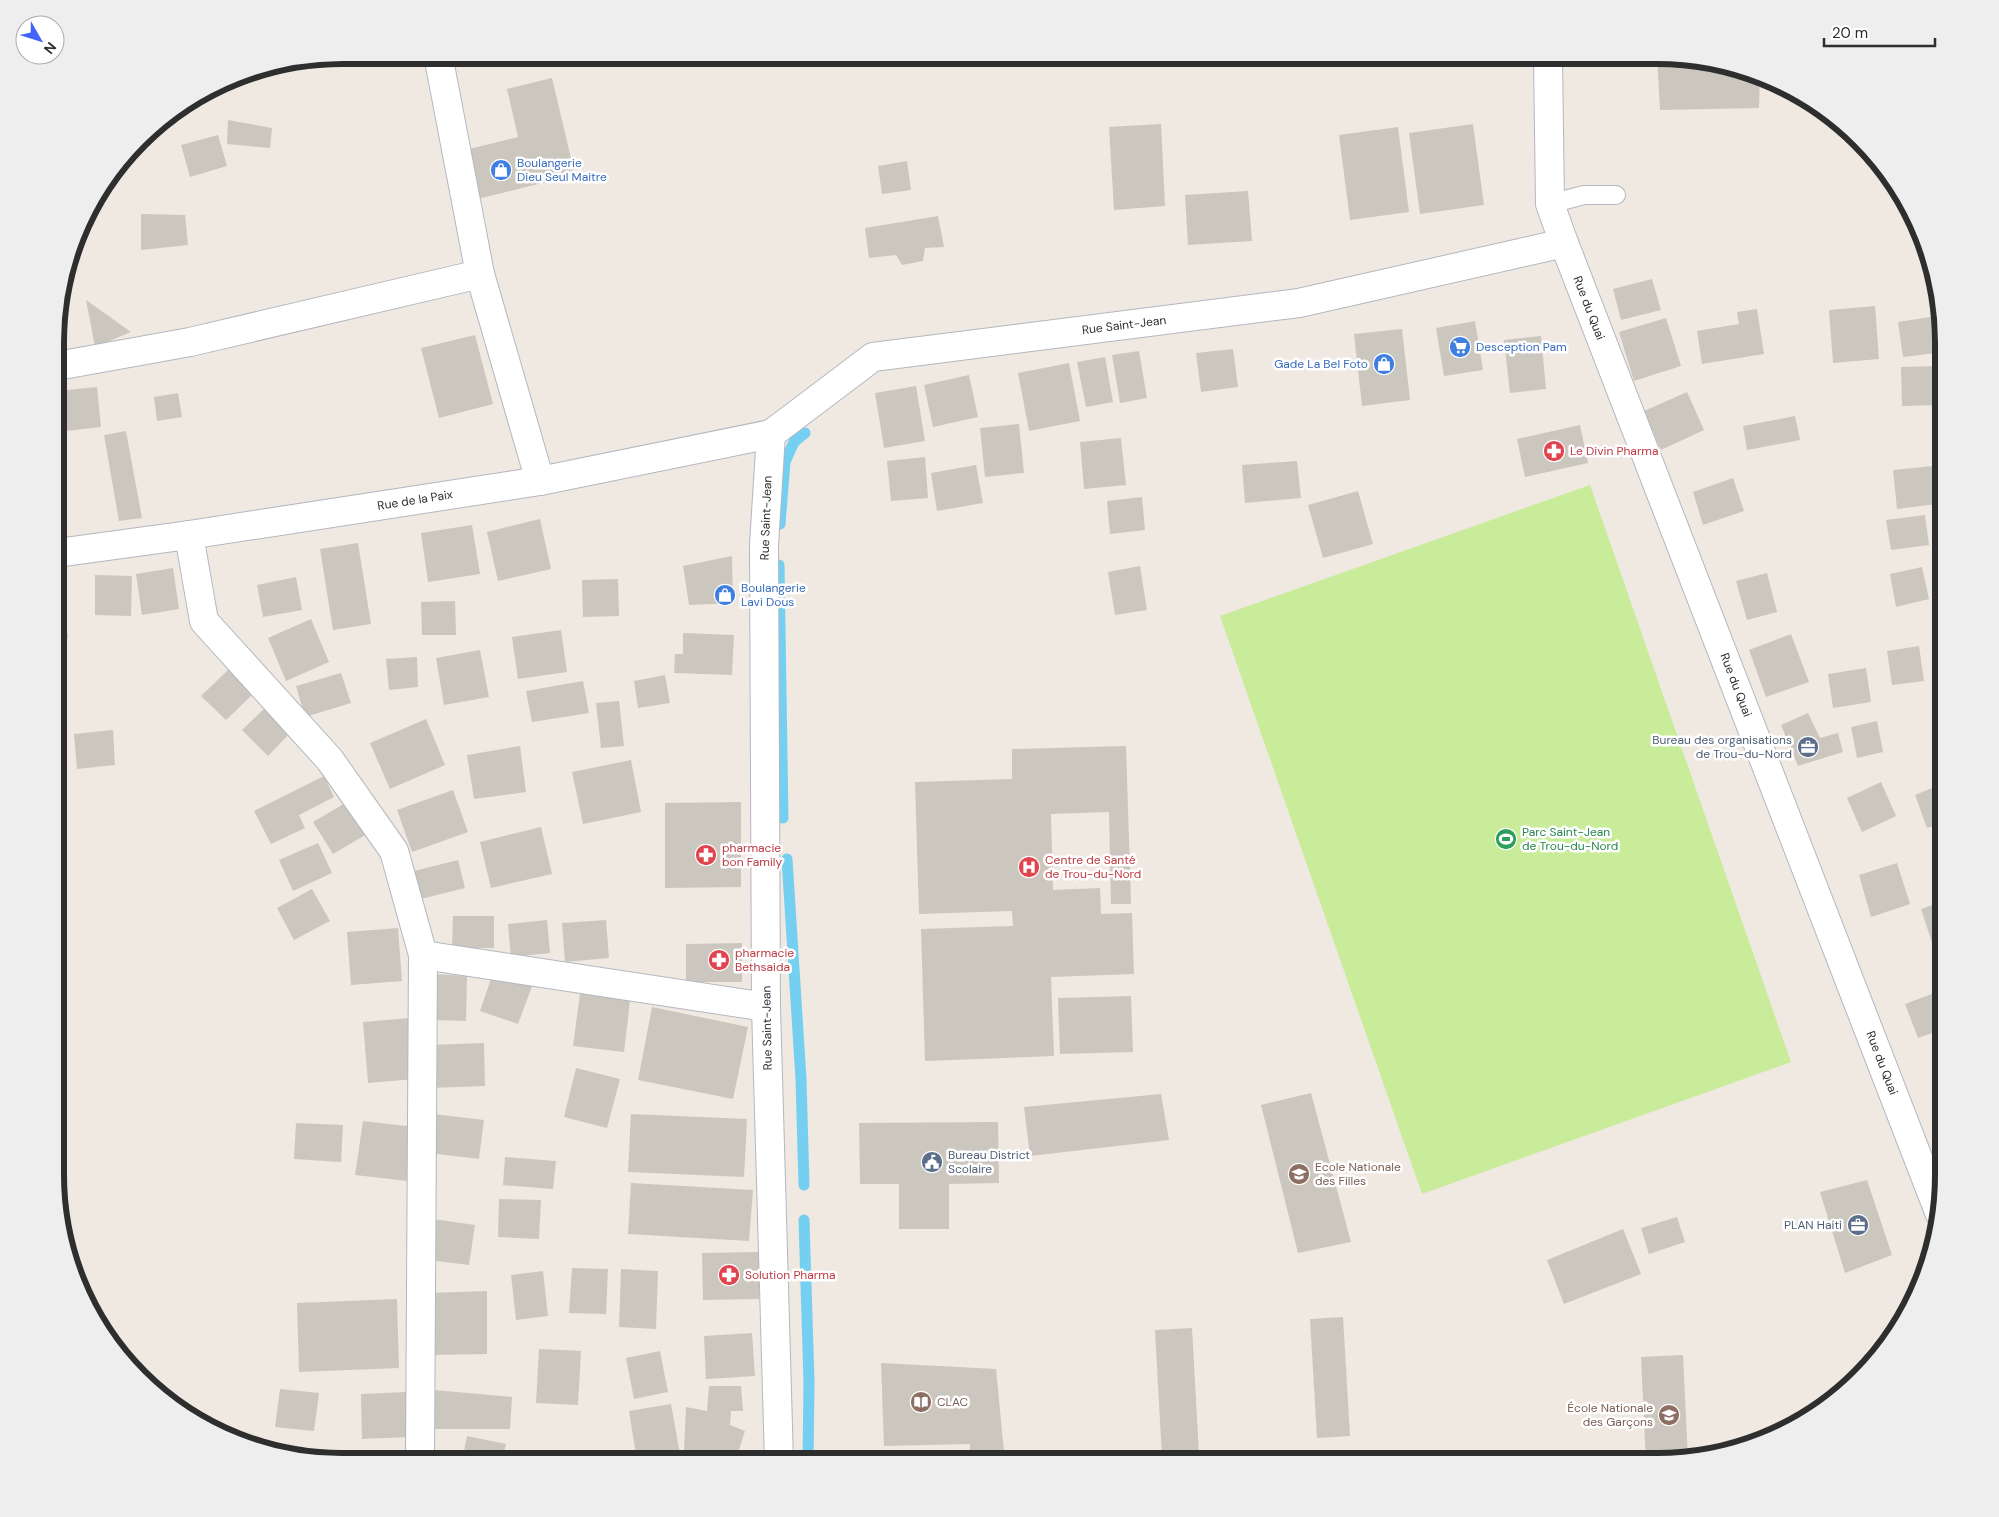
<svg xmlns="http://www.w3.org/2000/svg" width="1999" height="1517" font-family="'DM Sans',sans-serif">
<rect width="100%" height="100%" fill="#efe9e1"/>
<polygon fill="#c9ec9a" points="1590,485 1791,1062 1422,1194 1220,616"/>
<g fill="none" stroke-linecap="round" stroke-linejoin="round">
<g stroke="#75cff0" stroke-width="11">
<polyline points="780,524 785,462 794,442 805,433"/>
<polyline points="779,565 783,818"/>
<polyline points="787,859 801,1079 804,1185"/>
<polyline points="804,1220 809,1382 808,1462"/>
</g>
</g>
<g fill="#cbc7bf">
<polygon points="1325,55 1379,55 1379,57 1325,58"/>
<polygon points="1657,56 1676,56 1760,75 1759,108 1660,110"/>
<polygon points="552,78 575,175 477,199 465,150 518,137 507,89"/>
<polygon points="228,120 272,128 270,148 227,144"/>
<polygon points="1161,124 1165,206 1114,210 1109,127"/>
<polygon points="1473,124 1484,205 1420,214 1409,133"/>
<polygon points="1398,127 1409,212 1350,220 1339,135"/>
<polygon points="218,135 227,166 190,177 181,145"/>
<polygon points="907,161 911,190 882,194 878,166"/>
<polygon points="1248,191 1252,241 1188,245 1185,195"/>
<polygon points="141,214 185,215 188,245 141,250"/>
<polygon points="938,216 944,247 925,248 923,261 902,265 896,255 869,258 865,228"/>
<polygon points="1652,279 1661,310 1621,320 1613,289"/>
<polygon points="86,300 131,332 95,347"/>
<polygon points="1875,306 1879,359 1833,363 1829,310"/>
<polygon points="1757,309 1764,354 1702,364 1697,331 1739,324 1737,312"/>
<polygon points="1931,317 1936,353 1903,357 1898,322"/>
<polygon points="1666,318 1681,366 1634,381 1619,332"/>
<polygon points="1475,321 1483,370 1444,376 1436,328"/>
<polygon points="1402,329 1410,400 1362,406 1354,334"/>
<polygon points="475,335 493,404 439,418 421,348"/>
<polygon points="1541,336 1546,389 1510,393 1504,340"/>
<polygon points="1233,349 1238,387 1201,392 1196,353"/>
<polygon points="1139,351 1147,398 1120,403 1112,355"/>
<polygon points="1105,357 1113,402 1086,407 1077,362"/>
<polygon points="1069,363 1080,421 1029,431 1018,373"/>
<polygon points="1940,366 1941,405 1902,406 1901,367"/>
<polygon points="969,375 978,417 933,427 924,385"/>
<polygon points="916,386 925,441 884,448 875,393"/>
<polygon points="97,387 101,427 57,432 57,391"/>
<polygon points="1687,392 1704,430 1661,450 1644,411"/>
<polygon points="178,393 182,417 157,421 154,397"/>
<polygon points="1795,416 1800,440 1747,450 1743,426"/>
<polygon points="1019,424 1024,473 985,477 980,428"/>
<polygon points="1580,425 1588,463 1525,477 1517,439"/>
<polygon points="126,431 142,518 119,521 104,435"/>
<polygon points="1121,438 1126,485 1084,489 1080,442"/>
<polygon points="925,457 928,498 891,501 887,461"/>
<polygon points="1297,461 1301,498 1245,503 1242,465"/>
<polygon points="976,465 983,503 937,511 931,473"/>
<polygon points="1933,466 1936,504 1897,509 1893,470"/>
<polygon points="1733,478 1744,511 1703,525 1693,492"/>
<polygon points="1358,491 1373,544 1323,558 1308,505"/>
<polygon points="1142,497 1145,530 1110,534 1107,501"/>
<polygon points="1925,515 1929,545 1891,550 1886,520"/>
<polygon points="540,519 551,569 498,581 487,532"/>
<polygon points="472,525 480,574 428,582 421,533"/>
<polygon points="358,543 371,624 333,630 320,549"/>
<polygon points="732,556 733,603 689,605 683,566"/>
<polygon points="1140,566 1147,610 1115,615 1108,572"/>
<polygon points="1922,567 1929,599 1896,607 1890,574"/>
<polygon points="173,568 179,609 142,615 136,574"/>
<polygon points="57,570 59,570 68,638 57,640"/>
<polygon points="1767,573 1777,612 1747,620 1736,581"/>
<polygon points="95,575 132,576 131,616 95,615"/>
<polygon points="296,577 302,610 263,617 257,585"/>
<polygon points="618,579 619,616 583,617 582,580"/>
<polygon points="455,601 456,635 422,635 421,602"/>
<polygon points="311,619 329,662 286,681 268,638"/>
<polygon points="561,630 567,672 518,679 512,637"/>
<polygon points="683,633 734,635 732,675 674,673 675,654 683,654"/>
<polygon points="1791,634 1809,682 1766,697 1749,650"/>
<polygon points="1919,646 1924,681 1892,685 1887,651"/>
<polygon points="1944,648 1944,677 1939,677 1934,650"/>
<polygon points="480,650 489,697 444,705 436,658"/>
<polygon points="417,657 418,687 389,690 386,659"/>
<polygon points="1866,668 1871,702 1833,708 1828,674"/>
<polygon points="229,669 253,694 226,720 201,696"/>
<polygon points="341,673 351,703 305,717 296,686"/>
<polygon points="665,675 670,703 638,708 634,681"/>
<polygon points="583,681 589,713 532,722 526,691"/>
<polygon points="619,701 624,746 601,748 596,703"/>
<polygon points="266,707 291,732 268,756 242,730"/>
<polygon points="1808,713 1820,738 1838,733 1843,752 1798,766 1781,725"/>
<polygon points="426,719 445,765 390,789 370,743"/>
<polygon points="1877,721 1883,752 1857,758 1851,727"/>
<polygon points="113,730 115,765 77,769 74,734"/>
<polygon points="1944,734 1944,764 1943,764 1936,736"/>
<polygon points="520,746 526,792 474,799 467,755"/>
<polygon points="1126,746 1131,904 1111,904 1109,812 1051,814 1053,890 1100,888 1101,914 1132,913 1134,974 1051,977 1054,1056 925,1061 921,929 1013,926 1012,911 919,914 915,782 1012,779 1012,749"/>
<polygon points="631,760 641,812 583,824 572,772"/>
<polygon points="324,776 334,797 299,815 305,828 271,844 254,811"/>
<polygon points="1881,782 1896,816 1862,832 1847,798"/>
<polygon points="1944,783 1944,822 1927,828 1915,795"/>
<polygon points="453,790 468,832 412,852 397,810"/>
<polygon points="347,802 367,834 333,854 313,822"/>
<polygon points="741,802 741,887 665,888 665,803"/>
<polygon points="541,827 552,874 491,888 480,842"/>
<polygon points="318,843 332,873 293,891 279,860"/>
<polygon points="458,860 465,888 421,899 414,871"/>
<polygon points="1897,863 1910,904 1871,917 1859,875"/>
<polygon points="312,889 330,921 294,940 277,908"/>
<polygon points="1944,901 1944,959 1938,961 1921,909"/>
<polygon points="453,916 494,916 494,948 452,948"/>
<polygon points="547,920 550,953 511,957 508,924"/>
<polygon points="606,920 609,958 565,962 562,923"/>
<polygon points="398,928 402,981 351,985 347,932"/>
<polygon points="742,943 742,982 686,982 686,944"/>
<polygon points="495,967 534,981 518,1024 480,1011"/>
<polygon points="434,974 467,976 466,1021 432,1020"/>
<polygon points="581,986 631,992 624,1052 573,1046"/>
<polygon points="1934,993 1943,1019 1943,1029 1918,1038 1905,1004"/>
<polygon points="1131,996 1133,1052 1060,1054 1058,998"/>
<polygon points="652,1007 748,1027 733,1099 638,1080"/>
<polygon points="410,1018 415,1079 368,1083 363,1022"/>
<polygon points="484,1043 485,1086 429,1088 429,1045"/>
<polygon points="576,1068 620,1079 607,1128 564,1117"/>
<polygon points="1311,1093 1351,1242 1298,1253 1261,1105"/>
<polygon points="1161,1094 1169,1140 1030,1156 1024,1107"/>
<polygon points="433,1114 484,1120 479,1159 429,1153"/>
<polygon points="631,1114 747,1119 744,1177 628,1172"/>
<polygon points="363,1121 415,1127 408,1181 355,1175"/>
<polygon points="998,1122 999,1183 949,1184 949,1229 899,1229 899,1184 860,1184 859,1123"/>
<polygon points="296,1123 343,1125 341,1162 294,1159"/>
<polygon points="505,1157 556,1161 553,1189 503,1185"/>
<polygon points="1867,1180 1892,1255 1845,1273 1820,1192"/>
<polygon points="631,1183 753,1190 749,1241 628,1234"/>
<polygon points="499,1199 541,1200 539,1239 498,1237"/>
<polygon points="1677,1217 1685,1242 1649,1254 1641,1228"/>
<polygon points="433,1219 475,1225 469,1265 428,1260"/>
<polygon points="1623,1229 1641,1274 1564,1304 1547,1260"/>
<polygon points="759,1252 759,1299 703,1300 702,1253"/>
<polygon points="572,1268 608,1269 606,1314 569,1313"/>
<polygon points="621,1269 658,1271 656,1329 619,1327"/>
<polygon points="543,1271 548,1316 516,1320 511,1275"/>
<polygon points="487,1291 487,1354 430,1355 429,1293"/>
<polygon points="397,1299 399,1368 299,1372 297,1303"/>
<polygon points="1343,1317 1350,1436 1317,1438 1310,1319"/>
<polygon points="1192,1328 1199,1455 1162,1458 1155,1330"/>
<polygon points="752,1333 755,1376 706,1379 704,1336"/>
<polygon points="539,1349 581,1351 578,1405 536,1403"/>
<polygon points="660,1351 668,1392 634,1399 626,1358"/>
<polygon points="1683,1355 1688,1459 1646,1462 1641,1357"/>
<polygon points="881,1363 996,1369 1005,1462 969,1462 970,1444 884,1446"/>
<polygon points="709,1386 741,1386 743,1411 731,1411 730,1425 745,1431 738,1453 684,1451 686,1407 707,1411"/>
<polygon points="280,1389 319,1393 314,1431 275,1427"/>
<polygon points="434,1390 512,1397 510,1429 434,1429"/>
<polygon points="406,1392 408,1437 362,1439 361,1394"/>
<polygon points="671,1404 680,1454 637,1461 629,1411"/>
<polygon points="467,1436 506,1444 502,1461 462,1461"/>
</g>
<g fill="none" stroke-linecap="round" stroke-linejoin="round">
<g stroke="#b4b7c1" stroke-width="20">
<polyline id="service" points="1550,204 1584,195 1616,195"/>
</g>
<g stroke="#b4b7c1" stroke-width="30">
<g id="minor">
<polyline points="438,55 480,274 540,481"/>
<polyline points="1564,243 1939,1212"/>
<polyline points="57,366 190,342 480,274"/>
<polyline points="189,535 204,621 330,760 394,851 423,955 420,1461"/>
<polyline points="57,553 189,535 540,481 771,434"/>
<polyline points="423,955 766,1007"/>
</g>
</g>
<g stroke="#b4b7c1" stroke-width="30">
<polyline id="tertiary" points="779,1462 766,1007 764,545 771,434 873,357 1299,303 1564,243 1550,204 1548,56"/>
</g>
<use href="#service" stroke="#fff" stroke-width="18"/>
<use href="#minor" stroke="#fff" stroke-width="28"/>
<use href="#tertiary" stroke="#fff" stroke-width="28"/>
</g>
<defs>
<g id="shop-disc" transform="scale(1.125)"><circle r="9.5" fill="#3f7fe0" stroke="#fff"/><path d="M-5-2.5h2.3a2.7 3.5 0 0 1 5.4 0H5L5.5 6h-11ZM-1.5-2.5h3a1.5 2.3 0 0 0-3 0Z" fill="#fff"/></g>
<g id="supermarket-disc" transform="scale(1.125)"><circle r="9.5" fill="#3f7fe0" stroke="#fff"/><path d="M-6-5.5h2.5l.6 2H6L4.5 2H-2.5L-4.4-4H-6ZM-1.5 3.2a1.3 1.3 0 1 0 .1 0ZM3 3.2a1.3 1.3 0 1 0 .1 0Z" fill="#fff"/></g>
<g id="pharmacy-disc" transform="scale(1.125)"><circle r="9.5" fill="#e0444e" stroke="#fff"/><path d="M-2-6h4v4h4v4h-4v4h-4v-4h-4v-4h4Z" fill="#fff"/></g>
<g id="office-disc" transform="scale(1.125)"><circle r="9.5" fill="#5c6f8a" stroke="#fff"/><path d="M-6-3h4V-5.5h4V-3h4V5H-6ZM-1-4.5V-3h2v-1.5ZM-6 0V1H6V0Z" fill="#fff"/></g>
<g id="stadium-disc" transform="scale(1.125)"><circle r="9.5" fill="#2e9e5b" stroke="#fff"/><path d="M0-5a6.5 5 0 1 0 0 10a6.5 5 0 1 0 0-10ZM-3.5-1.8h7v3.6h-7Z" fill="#fff"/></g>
<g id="hospital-disc" transform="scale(1.125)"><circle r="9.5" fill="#e0444e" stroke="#fff"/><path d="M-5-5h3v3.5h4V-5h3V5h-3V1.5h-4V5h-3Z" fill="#fff"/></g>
<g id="civic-disc" transform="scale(1.125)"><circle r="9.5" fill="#5c6f8a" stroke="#fff"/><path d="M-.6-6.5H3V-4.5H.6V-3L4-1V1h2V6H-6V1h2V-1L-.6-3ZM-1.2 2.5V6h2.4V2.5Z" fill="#fff"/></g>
<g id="school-disc" transform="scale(1.125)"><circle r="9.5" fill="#8d6e63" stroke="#fff"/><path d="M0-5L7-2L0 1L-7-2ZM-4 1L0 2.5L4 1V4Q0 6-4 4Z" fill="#fff"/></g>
<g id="library-disc" transform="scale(1.125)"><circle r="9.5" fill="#8d6e63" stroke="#fff"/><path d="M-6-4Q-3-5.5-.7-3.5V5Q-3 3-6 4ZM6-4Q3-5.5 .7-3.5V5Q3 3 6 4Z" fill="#fff"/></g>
</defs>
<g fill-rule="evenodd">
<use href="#shop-disc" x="501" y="170"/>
<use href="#supermarket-disc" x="1460" y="347"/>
<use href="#shop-disc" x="1384" y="364"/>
<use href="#pharmacy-disc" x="1554" y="451"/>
<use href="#shop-disc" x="725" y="595"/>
<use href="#office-disc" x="1808" y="747"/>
<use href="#stadium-disc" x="1506" y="839"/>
<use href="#pharmacy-disc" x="706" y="855"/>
<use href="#hospital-disc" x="1029" y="867"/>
<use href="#pharmacy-disc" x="719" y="960"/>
<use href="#civic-disc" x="932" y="1162"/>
<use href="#school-disc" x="1299" y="1174"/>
<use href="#office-disc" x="1858" y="1225"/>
<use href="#pharmacy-disc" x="729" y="1275"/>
<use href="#library-disc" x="921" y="1402"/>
<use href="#school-disc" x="1669" y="1415"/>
</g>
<g text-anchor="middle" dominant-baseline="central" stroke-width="5" stroke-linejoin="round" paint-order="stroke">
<g font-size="12" fill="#366cbe" stroke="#fff" text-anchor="start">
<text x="517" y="163">Boulangerie<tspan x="517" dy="14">Dieu Seul Maitre</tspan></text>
<text x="1476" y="347">Desception Pam</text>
<text x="1368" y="364" text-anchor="end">Gade La Bel Foto</text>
<text x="741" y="588">Boulangerie<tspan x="741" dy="14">Lavi Dous</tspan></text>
</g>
<g font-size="12" fill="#2e2e2e" stroke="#fff">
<text transform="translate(1589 308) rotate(69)">Rue du Quai</text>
<text transform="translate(1124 325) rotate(-7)">Rue Saint-Jean</text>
<text transform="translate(415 500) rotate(-9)">Rue de la Paix</text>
<text transform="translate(766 518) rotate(-88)">Rue Saint-Jean</text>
<text transform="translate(1736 685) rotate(69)">Rue du Quai</text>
<text transform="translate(767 1028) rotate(-91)">Rue Saint-Jean</text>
<text transform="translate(1882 1063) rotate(69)">Rue du Quai</text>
</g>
<g font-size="12" fill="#be3a42" stroke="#fff" text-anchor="start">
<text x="1570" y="451">Le Divin Pharma</text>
<text x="722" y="848">pharmacie<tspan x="722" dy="14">bon Family</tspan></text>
<text x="1045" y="860">Centre de Santé<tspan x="1045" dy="14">de Trou-du-Nord</tspan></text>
<text x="735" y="953">pharmacie<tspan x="735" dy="14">Bethsaida</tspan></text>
<text x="745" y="1275">Solution Pharma</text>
</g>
<g font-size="12" fill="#4e5e75" stroke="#fff" text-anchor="end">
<text x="1792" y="740">Bureau des organisations<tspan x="1792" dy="14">de Trou-du-Nord</tspan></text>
<text x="948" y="1155" text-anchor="start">Bureau District<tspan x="948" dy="14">Scolaire</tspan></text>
<text x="1842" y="1225">PLAN Haiti</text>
</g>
<g font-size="12" fill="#27864d" stroke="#fff" text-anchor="start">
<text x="1522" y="832">Parc Saint-Jean<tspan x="1522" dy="14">de Trou-du-Nord</tspan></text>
</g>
<g font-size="12" fill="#785e54" stroke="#fff" text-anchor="start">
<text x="1315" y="1167">Ecole Nationale<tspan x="1315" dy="14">des Filles</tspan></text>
<text x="937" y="1402">CLAC</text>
<text x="1653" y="1408" text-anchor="end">École Nationale<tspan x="1653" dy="14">des Garçons</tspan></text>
</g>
</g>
<path d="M0 0H1999V1517H0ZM342 64H1657A278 278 0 0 1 1935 342V1175A278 278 0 0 1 1657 1453H342A278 278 0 0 1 64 1175V342A278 278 0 0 1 342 64Z" fill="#eee" fill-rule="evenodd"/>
<path fill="none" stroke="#2e2e2e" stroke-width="6" d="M342 64H1657A278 278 0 0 1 1935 342V1175A278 278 0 0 1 1657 1453H342A278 278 0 0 1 64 1175V342A278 278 0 0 1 342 64Z"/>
<g transform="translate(40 40) rotate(129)"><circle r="24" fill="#ffffff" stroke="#ababab"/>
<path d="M0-4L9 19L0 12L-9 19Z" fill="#4264fb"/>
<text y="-8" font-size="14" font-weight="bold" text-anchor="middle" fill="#2e2e2e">N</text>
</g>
<path d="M1824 38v8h111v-8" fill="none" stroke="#2e2e2e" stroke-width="2.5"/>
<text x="1832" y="38" font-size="15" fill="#2e2e2e" stroke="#ffffff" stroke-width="4" paint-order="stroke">20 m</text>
</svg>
